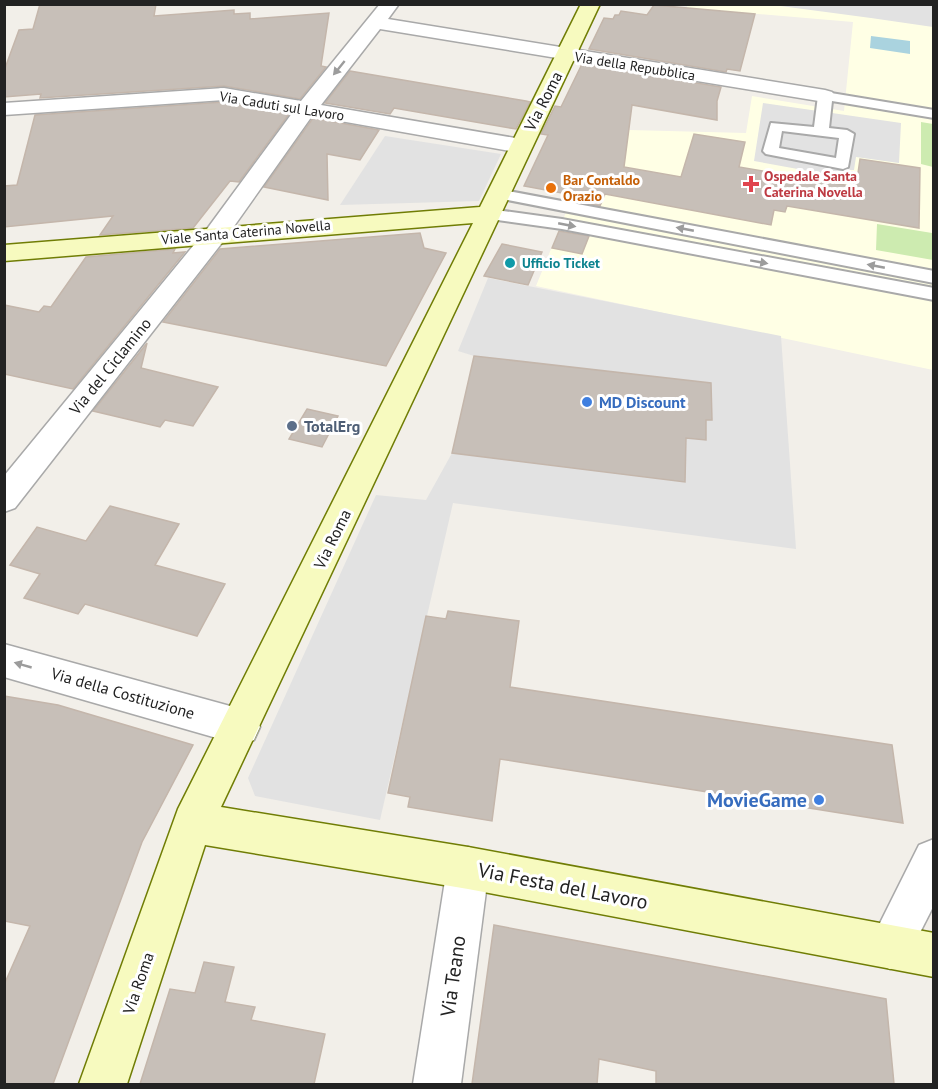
<svg xmlns="http://www.w3.org/2000/svg" width="938" height="1089" font-family="'PT Sans',sans-serif">
<rect width="100%" height="100%" fill="#f2efe9"/>
<polygon fill="#ffffe5" points="688,5 933,5 933,370 536,286 573,195 629,130 746,133 752,96 844,111 853,22 686,8"/>
<polygon fill="#cdebb0" points="921,122 933,124 933,260 876,250 877,224 932,233 933,167 921,164"/>
<g fill="#e2e2e2">
<polygon points="773,5 933,5 933,27 871,18"/>
<polygon points="763,103 901,123 899,163 856,157 854,170 846,170 847,178 754,161"/>
<polygon points="385,136 501,154 479,201 340,205"/>
<polygon points="488,278 781,336 796,549 453,503 380,820 255,796 248,778 376,495 426,500 452,453 684,482 686,438 706,440 706,420 712,420 711,383 474,356 458,351"/>
</g>
<polygon fill="#aad3df" points="871,36 910,41 910,54 870,48"/>
<g fill="#c7bfb8" stroke="#c4b6ab" stroke-width="1.5">
<polygon points="40,4 156,4 154,16 234,10 234,14 250,13 250,19 329,13 321,66 326,67 300,99 224,86 40,98 41,94 4,97 4,71 19,30 33,29"/>
<polygon points="654,5 755,14 740,71 727,69 726,72 589,49 604,18 613,19 615,15 619,15 621,11 647,15"/>
<polygon points="582,64 721,87 717,101 717,120 632,105 624,167 681,177 694,134 745,142 739,167 851,186 852,172 858,173 860,159 920,168 919,228 787,206 785,212 774,210 771,225 605,194 600,206 571,200 573,195 524,186 548,135 541,134 555,106 561,107"/>
<polygon points="350,71 526,101 530,102 516,129 394,108 390,114 325,103"/>
<polygon points="224,102 289,114 239,182 230,181 193,228 100,235 113,216 4,227 4,186 17,185 35,115"/>
<polygon points="313,118 379,130 360,160 327,154 328,200 264,187"/>
<polygon points="559,231 589,236 582,254 552,248"/>
<polygon points="420,233 424,248 446,253 386,366 163,322 220,249"/>
<polygon points="502,244 542,252 528,285 484,276"/>
<polygon points="175,249 173,253 185,252 73,389 4,374 4,305 39,312 44,306 51,307 86,257"/>
<polygon points="147,343 141,368 218,387 193,426 165,420 160,427 93,411"/>
<polygon points="474,356 711,383 712,420 706,420 706,440 686,438 685,482 452,453"/>
<polygon points="307,409 338,416 322,447 289,439"/>
<polygon points="110,506 179,524 155,565 225,584 197,636 85,604 78,614 24,598 40,574 10,565 37,527 86,541"/>
<polygon points="448,611 519,621 510,687 892,745 903,823 500,759 492,821 408,807 410,797 388,793 426,616 446,619"/>
<polygon points="4,696 58,705 193,745 142,842 53,1084 4,1084 4,985 30,926 4,921"/>
<polygon points="494,925 886,999 894,1084 656,1084 656,1071 599,1059 597,1084 472,1084"/>
<polygon points="204,962 234,967 225,1002 255,1007 251,1020 325,1034 314,1084 140,1084 170,989 195,993"/>
</g>
<g fill="none" stroke-linecap="round" stroke-linejoin="round">
<g stroke="#a9a9a9" stroke-width="4">
<g id="lane">
<path d="M825,92l109,18v8l-102,-17 -3,27 18,2 7,4 -6,33 -5,2 -77,-15 -3,-3 8,-28 43,4 4,-31zM782,131l57,7 -3,20 -57,-10z"/>
<polygon points="498,189 934,271 934,283 492,197 490,194 492,191"/>
<polygon points="489,209 562,219 934,288 934,300 562,229 483,218 481,214 483,210"/>
</g>
</g>
<g stroke="#a9a9a9" stroke-width="3">
<g id="street">
<polygon points="380,4 399,4 388,19 825,90 832,92 835,96 832,100 825,102 380,29 321,105 521,139 529,141 532,146 529,151 521,153 312,116 225,239 15,508 4,512 4,476 207,229 293,112 224,100 4,115 4,103 224,88 301,101"/>
<polygon points="4,644 241,709 254,714 260,727 254,740 241,745 4,677"/>
<polygon points="934,839 934,905 905,962 890,969 875,962 868,947 919,845"/>
<polygon points="468,847 483,853 489,868 461,1084 413,1084 447,868 453,853"/>
</g>
</g>
<g stroke="#707d05" stroke-width="3">
<polygon id="secondary" points="581,4 600,4 221,807 468,847 934,933 934,977 468,889 205,845 127,1084 79,1084 178,809 473,223 4,261 4,245 480,207"/>
</g>
<use href="#lane" fill="#fff" fill-rule="evenodd"/>
<use href="#street" fill="#fff" fill-rule="evenodd"/>
<use href="#secondary" fill="#f7fabf" fill-rule="evenodd"/>
</g>
<defs><path id="oneway-solid" d="M-6-.8H1V-3.2L6.5 0L1 3.2V.8H-6Z" transform="scale(1.5)"/></defs>
<g fill="#9c9c9c">
<use href="#oneway-solid" transform="translate(339 68) rotate(129)"/>
<use href="#oneway-solid" transform="translate(567 225) rotate(11)"/>
<use href="#oneway-solid" transform="translate(685 229) rotate(-169)"/>
<use href="#oneway-solid" transform="translate(759 262) rotate(10)"/>
<use href="#oneway-solid" transform="translate(876 266) rotate(-169)"/>
<use href="#oneway-solid" transform="translate(23 665) rotate(-164)"/>
</g>
<path fill="#e0444e" stroke="#fff" stroke-width="2" d="M748 175h6v6h6v6h-6v6h-6v-6h-6v-6h6z"/>
<circle fill="#e8710a" stroke="#fff" stroke-width="2" cx="551" cy="188" r="6"/>
<circle fill="#0f9aa8" stroke="#fff" stroke-width="2" cx="510" cy="263" r="6"/>
<g fill="#3f7fe0" stroke="#fff" stroke-width="2">
<circle cx="587" cy="402" r="6"/>
<circle cx="819" cy="800" r="6"/>
</g>
<circle fill="#5c6f8a" stroke="#fff" stroke-width="2" cx="292" cy="426" r="6"/>
<g text-anchor="middle" dominant-baseline="central" stroke-width="6" stroke-linejoin="round" paint-order="stroke">
<g font-size="14" fill="#222" stroke="#fff">
<text transform="translate(635 66) rotate(9)">Via della Repubblica</text>
<text transform="translate(282 106) rotate(9)">Via Caduti sul Lavoro</text>
<text transform="translate(246 232) rotate(-5)">Viale Santa Caterina Novella</text>
</g>
<g font-size="14" font-weight="bold" fill="#be3a42" stroke="#fff" text-anchor="start">
<text x="764" y="176">Ospedale Santa<tspan x="764" dy="16">Caterina Novella</tspan></text>
</g>
<g font-size="14" font-weight="bold" fill="#c56008" stroke="#fff" text-anchor="start">
<text x="563" y="180">Bar Contaldo<tspan x="563" dy="16">Orazio</tspan></text>
</g>
<g font-size="14" font-weight="bold" fill="#0d838f" stroke="#fff" text-anchor="start">
<text x="522" y="263">Ufficio Ticket</text>
</g>
<g font-size="16" fill="#222" stroke="#fff">
<text transform="translate(543 101) rotate(-63)">Via Roma</text>
<text transform="translate(110 366) rotate(-51)">Via del Ciclamino</text>
<text transform="translate(332 539) rotate(-64)">Via Roma</text>
<text transform="translate(123 693) rotate(16)">Via della Costituzione</text>
<text transform="translate(138 983) rotate(-71)">Via Roma</text>
</g>
<g font-size="16" font-weight="bold" fill="#366cbe" stroke="#fff" text-anchor="start">
<text x="599" y="402">MD Discount</text>
</g>
<g font-size="16" font-weight="bold" fill="#4e5e75" stroke="#fff" text-anchor="start">
<text x="304" y="426">TotalErg</text>
</g>
<g font-size="20" font-weight="bold" fill="#366cbe" stroke="#fff" text-anchor="end">
<text x="807" y="800">MovieGame</text>
</g>
<g font-size="20" fill="#222" stroke="#fff">
<text transform="translate(563 886) rotate(11)">Via Festa del Lavoro</text>
<text transform="translate(453 976) rotate(-82)">Via Teano</text>
</g>
</g>
<rect width="938" height="1089" fill="none" stroke="#222222" stroke-width="12"/>
</svg>
